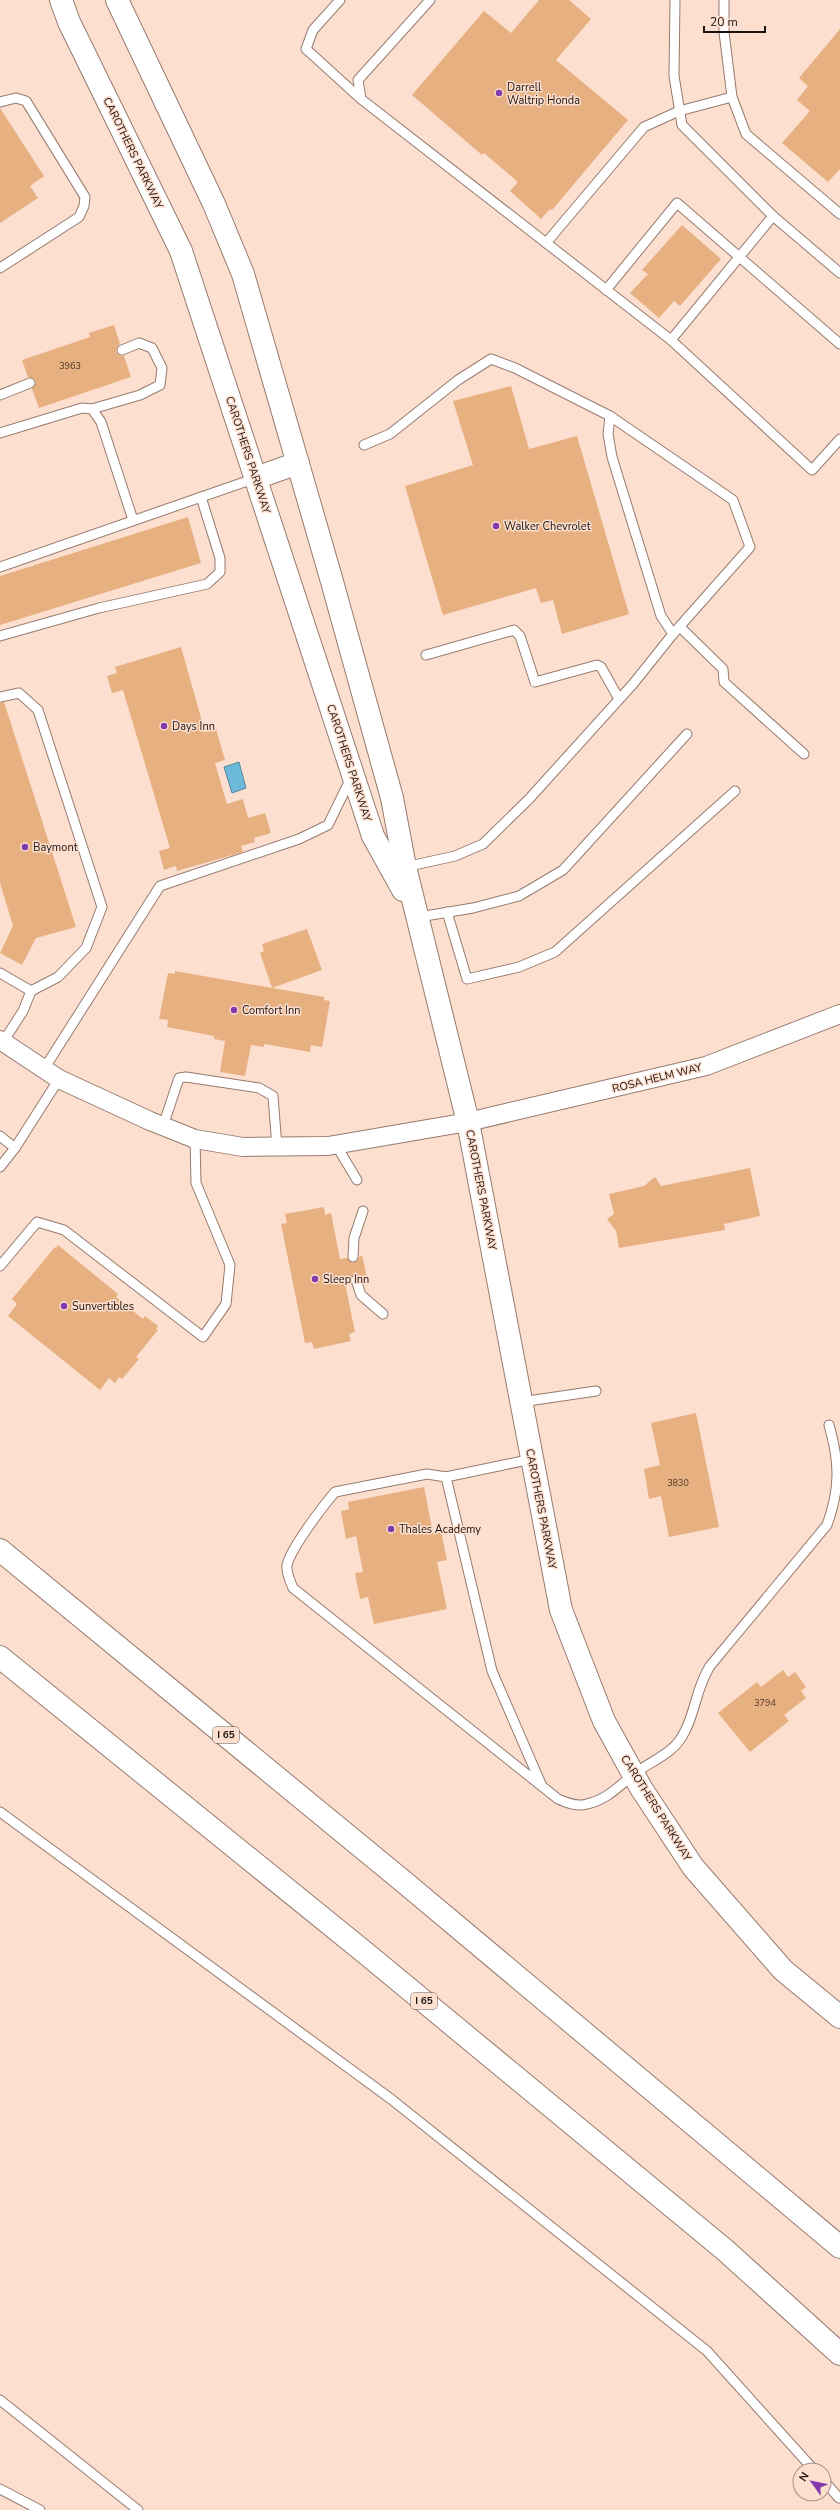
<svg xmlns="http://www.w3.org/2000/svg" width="840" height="2510" font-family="'Nunito Sans',sans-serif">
<rect width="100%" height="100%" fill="#fddfd0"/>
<polygon fill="#6cb9d9" stroke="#54879c" points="239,762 246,788 232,793 224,767"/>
<g fill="#e7b081">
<polygon points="539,0 569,0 591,19 556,60 628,120 552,210 550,209 541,219 510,191 518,182 484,153 482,155 412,95 484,11 511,33"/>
<polygon points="840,29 840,169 828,182 782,143 810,111 797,100 808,86 799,78"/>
<polygon points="0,108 44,176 30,186 38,198 0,223"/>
<polygon points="682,225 721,259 680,306 674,301 659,318 630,293 648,274 642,270"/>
<polygon points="114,325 120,344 117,347 116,352 119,355 124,356 131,377 39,408 32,389 36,381 28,377 22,360 90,337 89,333"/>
<polygon points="511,386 529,449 577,436 629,614 562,634 553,600 541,603 536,588 443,615 405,486 473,465 453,401"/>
<polygon points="188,517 201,563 0,625 0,576"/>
<polygon points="181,647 205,732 216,729 225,760 215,763 227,804 243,799 248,818 265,813 271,833 254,838 255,842 241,846 243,852 177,871 176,866 164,870 159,851 170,848 123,690 112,693 107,676 117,673 115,667"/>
<polygon points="4,702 76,927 36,938 22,965 0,953 13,926 0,883 0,703"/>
<polygon points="307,929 322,970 272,988 260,953 264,951 262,944"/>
<polygon points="175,971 324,997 324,1000 330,1001 322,1047 311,1045 310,1052 264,1044 264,1047 251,1045 245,1076 220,1072 225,1041 214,1039 214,1036 167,1027 168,1020 159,1019 168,973 175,974"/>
<polygon points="750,1168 760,1216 724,1224 725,1230 619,1248 616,1231 607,1219 614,1214 609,1194 644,1186 655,1177 661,1186"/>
<polygon points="324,1207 325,1215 331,1213 340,1259 347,1258 353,1263 362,1255 367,1278 362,1279 360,1275 354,1274 350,1281 345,1283 355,1332 349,1334 351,1341 314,1349 312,1342 305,1343 281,1224 287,1223 285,1214"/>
<polygon points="58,1245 118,1294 116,1297 143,1319 145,1316 158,1326 156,1329 158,1330 136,1357 139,1359 122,1379 119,1377 115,1383 109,1378 100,1390 8,1316 17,1304 12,1299 55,1247 56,1248"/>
<polygon points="696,1413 719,1527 669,1537 661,1496 649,1499 644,1469 660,1465 651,1423"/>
<polygon points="424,1487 433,1533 441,1531 447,1560 437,1562 447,1609 374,1624 368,1597 360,1599 355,1573 363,1572 356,1536 346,1539 341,1511 349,1509 348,1502"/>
<polygon points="783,1670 788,1677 795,1672 806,1687 801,1691 806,1698 784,1715 789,1721 750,1752 718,1713 757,1682 761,1687"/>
</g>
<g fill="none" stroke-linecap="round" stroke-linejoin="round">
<g stroke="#967b6e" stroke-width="11">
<g id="lane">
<polyline points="340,0 313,30 306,49 361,99"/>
<polyline points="430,0 358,80 361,99 671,340 773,216 840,273"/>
<polyline points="675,0 674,76 682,125 773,216"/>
<polyline points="724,0 724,32 732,97 746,134 840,214"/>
<polyline points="0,102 16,98 26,101 85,197 84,206 79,217 0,268"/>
<polyline points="546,243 644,127 679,111 732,97"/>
<polyline points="606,290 677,203 840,344"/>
<polyline points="671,340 812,470 840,439"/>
<polyline points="0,395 30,383"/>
<polyline points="92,409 140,395 160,385 162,368 152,348 139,343 122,350"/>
<polyline points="610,416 608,434 612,457 661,616 673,634"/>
<polyline points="0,433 82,408 92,409 101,422 133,520"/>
<polyline points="364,445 390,434 458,380 491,359 515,368 610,416 733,500 750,547 673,634 633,684 529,799 483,844 455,856 405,867"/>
<polyline points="0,567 256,478"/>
<polyline points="680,627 723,669 724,682 804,754"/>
<polyline points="0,636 99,608 207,584 220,572 220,558 201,497"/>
<polyline points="426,655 514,630 520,636 535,682 597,665 601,667 619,699"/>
<polyline points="0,697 19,693 38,710 102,907 86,948 58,977 31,991"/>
<polyline points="447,912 467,979 519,967 555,952 735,791"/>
<polyline points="419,917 473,908 519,896 563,870 687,734"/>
<polyline points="0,973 31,991 23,1011 3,1042"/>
<polyline points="44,1069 160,886 299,839 328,825 351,778"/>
<polyline points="163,1126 179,1078 186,1077 259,1088 273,1096 277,1147"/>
<polyline points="0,1136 15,1148"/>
<polyline points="336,1145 357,1180"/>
<polyline points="0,1167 15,1148 59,1079"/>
<polyline points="353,1257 354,1238 363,1211"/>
<polyline points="0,1266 37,1222 64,1230 203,1337 226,1304 230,1265 196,1183 195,1139"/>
<polyline points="356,1280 361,1295 383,1314"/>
<polyline points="521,1402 596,1391"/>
<path d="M532,1459l-86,18 -19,-3 -92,18c-12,14 -44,56 -48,73 -1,8 3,16 6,23l265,211c9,4 19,8 29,5 19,-4 31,-17 46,-29 18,-15 41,-20 52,-44 11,-21 11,-43 25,-65l117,-141c13,-36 13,-62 2,-100"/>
<polyline points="446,1477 492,1671 541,1784"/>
<polyline points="0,1812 391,2099 707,2351 814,2470"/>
<polyline points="0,2400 138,2510"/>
<polyline points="824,2481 839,2498"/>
<polyline points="0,2489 40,2510"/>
</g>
</g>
<g stroke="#967b6e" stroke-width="20">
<polyline id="street" points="0,1040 59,1079 150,1121 195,1139 243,1147 328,1146 468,1122 706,1066 840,1014"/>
</g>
<g stroke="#967b6e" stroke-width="24">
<g id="secondary">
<polyline points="61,0 69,22 181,251 373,836 403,890"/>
<polyline points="117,0 214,204 243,274 331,578 392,798 405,867 468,1122 561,1610 604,1721 641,1788 693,1867 783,1970 840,2017"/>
<polyline points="256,478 298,463"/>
</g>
</g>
<g stroke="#967b6e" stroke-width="24">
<g id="highway">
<polyline points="0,1550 404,1882 840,2247"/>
<polyline points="0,1657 363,1951 725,2250 840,2354"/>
</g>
</g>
<use href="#lane" stroke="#fff" stroke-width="9"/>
<use href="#street" stroke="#fff" stroke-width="18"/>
<use href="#secondary" stroke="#fff" stroke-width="22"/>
<use href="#highway" stroke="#fff" stroke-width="22"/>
</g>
<g fill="#8139ab" stroke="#fddfd0" stroke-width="1.5">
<circle cx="499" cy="93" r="4"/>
<circle cx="496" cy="526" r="4"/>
<circle cx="164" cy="726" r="4"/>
<circle cx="25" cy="847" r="4"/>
<circle cx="234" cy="1010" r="4"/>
<circle cx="315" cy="1279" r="4"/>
<circle cx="64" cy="1306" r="4"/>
<circle cx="391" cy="1529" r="4"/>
</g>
<g text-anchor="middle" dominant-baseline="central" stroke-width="3" stroke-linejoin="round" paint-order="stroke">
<g font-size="9" fill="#4f3a2a">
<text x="70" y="366">3963</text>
<text x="678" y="1483">3830</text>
<text x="765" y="1703">3794</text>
</g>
<g fill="#fddfd0" stroke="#605048" stroke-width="1">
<rect x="213" y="1727" width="26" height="16" rx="3"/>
<rect x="411" y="1993" width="26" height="16" rx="3"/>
</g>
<g font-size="10" font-weight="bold" fill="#1c120d">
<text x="226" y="1735">I 65</text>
<text x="424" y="2001">I 65</text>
</g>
<g font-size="11" fill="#1c120d" stroke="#fddfd0" text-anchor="start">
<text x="507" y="87">Darrell<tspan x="507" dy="13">Waltrip Honda</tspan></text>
<text x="504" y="526">Walker Chevrolet</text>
<text x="172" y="726">Days Inn</text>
<text x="33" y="847">Baymont</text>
<text x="242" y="1010">Comfort Inn</text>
<text x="323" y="1279">Sleep Inn</text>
<text x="72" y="1306">Sunvertibles</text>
<text x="399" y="1529">Thales Academy</text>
</g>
<g font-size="11" fill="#1c120d" stroke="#fddfd0">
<text transform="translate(133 153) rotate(64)">CAROTHERS PARKWAY</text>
<text transform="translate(248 455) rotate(72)">CAROTHERS PARKWAY</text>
<text transform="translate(349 763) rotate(72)">CAROTHERS PARKWAY</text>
<text transform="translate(657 1078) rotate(-14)">ROSA HELM WAY</text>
<text transform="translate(481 1190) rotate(79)">CAROTHERS PARKWAY</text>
<text transform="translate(541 1509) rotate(79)">CAROTHERS PARKWAY</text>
<text transform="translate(656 1808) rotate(58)">CAROTHERS PARKWAY</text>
</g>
</g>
<g transform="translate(812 2482) rotate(303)"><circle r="19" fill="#fddfd0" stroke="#a38d82"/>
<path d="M0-3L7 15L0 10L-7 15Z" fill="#8139ab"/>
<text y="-6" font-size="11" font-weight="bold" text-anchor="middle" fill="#1c120d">N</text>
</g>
<path d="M704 26v6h61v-6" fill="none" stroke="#1c120d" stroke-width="2"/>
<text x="710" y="26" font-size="12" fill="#1c120d" stroke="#fddfd0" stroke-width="3" paint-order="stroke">20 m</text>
</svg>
